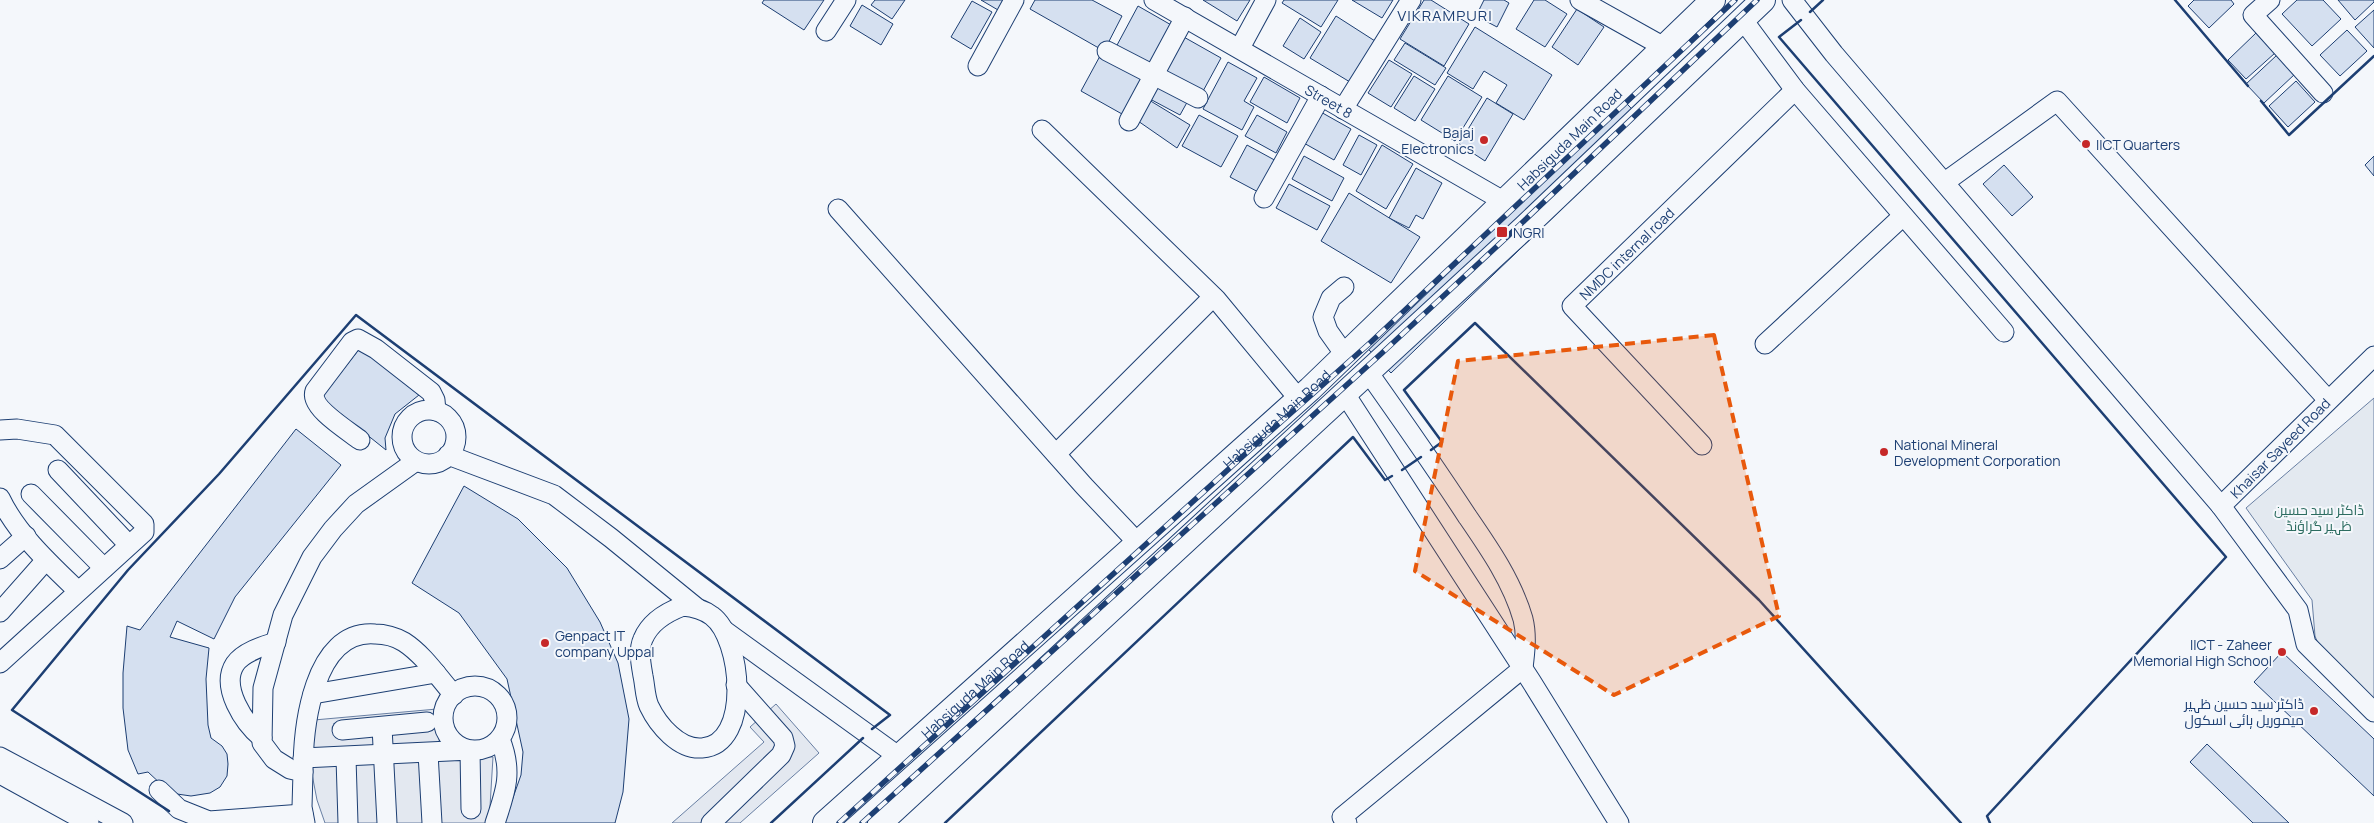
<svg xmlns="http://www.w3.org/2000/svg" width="2374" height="823" font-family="Manrope,Cairo,sans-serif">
<rect width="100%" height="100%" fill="#f4f7fb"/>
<polygon fill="#e3e9f0" stroke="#687fa3" points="2374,398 2374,701 2317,641 2315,636 2312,600 2246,508"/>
<g fill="#e3e8f0" stroke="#687fa3">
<polygon points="776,704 819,753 740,823 672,823 764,742 750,727"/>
<polygon points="437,709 440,752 493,757 489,823 325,823 317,800 311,769 314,720"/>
</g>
<g fill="#d5e0f0" stroke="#1d3f73">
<polygon points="764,0 824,0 804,30 762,3"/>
<polygon points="875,0 905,0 892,19 871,5"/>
<polygon points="981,0 1004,0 998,10"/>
<polygon points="1035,0 1092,0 1122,16 1104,51 1030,9"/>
<polygon points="1203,0 1250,0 1237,21"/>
<polygon points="1284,0 1338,0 1321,27 1282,3"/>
<polygon points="1352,0 1393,0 1382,18"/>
<polygon points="1424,0 1431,0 1469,24 1444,66 1400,39"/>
<polygon points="1484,0 1504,0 1509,3 1497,27 1476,16"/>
<polygon points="1534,0 1545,0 1567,14 1545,47 1516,29"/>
<polygon points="2194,0 2231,0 2234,4 2209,28 2188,6"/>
<polygon points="2297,0 2323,0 2341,19 2312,46 2282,14"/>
<polygon points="2338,0 2374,0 2374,2 2355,20"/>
<polygon points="972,1 992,12 971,49 951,37"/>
<polygon points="862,5 893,24 881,45 850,26"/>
<polygon points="1138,6 1173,26 1151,66 1116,47"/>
<polygon points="1577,9 1604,27 1578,65 1552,47"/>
<polygon points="2374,10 2374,48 2355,27"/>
<polygon points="1336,16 1375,41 1350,82 1310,58"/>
<polygon points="1300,18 1321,32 1304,59 1283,46"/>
<polygon points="1475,27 1552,75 1524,120 1496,103 1507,85 1484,71 1473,89 1447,73"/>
<polygon points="2347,30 2367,51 2340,76 2320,55"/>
<polygon points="2256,33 2275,53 2246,79 2228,60"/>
<polygon points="1182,36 1221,58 1202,93 1162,71"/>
<polygon points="1405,43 1446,68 1435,85 1394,60"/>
<polygon points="2277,55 2295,74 2264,103 2246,84"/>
<polygon points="1100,56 1145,80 1122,114 1081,91"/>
<polygon points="1389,60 1412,74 1391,107 1368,93"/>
<polygon points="1228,62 1257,78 1244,101 1254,107 1242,130 1203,109"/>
<polygon points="1414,76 1435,89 1415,121 1394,108"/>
<polygon points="1448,76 1482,97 1455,141 1421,120"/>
<polygon points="1264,77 1300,98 1287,123 1250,102"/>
<polygon points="1160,80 1190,97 1180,115 1150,99"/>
<polygon points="2296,81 2315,102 2288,127 2269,106"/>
<polygon points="1610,86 1648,126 1391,373 1353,333"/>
<polygon points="1487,98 1513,114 1485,161 1459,144"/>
<polygon points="1149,100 1190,125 1177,148 1138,121"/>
<polygon points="1319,111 1351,129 1334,160 1302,142"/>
<polygon points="1199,115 1238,136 1221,167 1182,146"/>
<polygon points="1257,115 1287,132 1276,153 1245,136"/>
<polygon points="1359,135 1377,145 1361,175 1343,165"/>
<polygon points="1247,145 1280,163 1262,194 1230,177"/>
<polygon points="1382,145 1413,164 1386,209 1356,191"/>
<polygon points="1304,156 1344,178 1332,201 1292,179"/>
<polygon points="2374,156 2374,176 2365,165"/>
<polygon points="2004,165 2033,197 2012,216 1983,184"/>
<polygon points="1416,168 1442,183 1423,219 1416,215 1409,228 1389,218"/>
<polygon points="1289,184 1330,206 1317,230 1276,208"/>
<polygon points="1349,193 1420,237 1391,283 1321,241"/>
<polygon points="360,348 419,395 395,414 385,438 386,450 321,398"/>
<polygon points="296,429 341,465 235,597 214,639 177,621 170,637 209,648 206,679 208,725 211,738 222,746 227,754 228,764 227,776 220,787 210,793 191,796 177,794 163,786 148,772 138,774 128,750 123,708 123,673 127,626 140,630"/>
<polygon points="464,486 518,519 567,568 600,622 618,663 629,719 623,792 615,823 504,823 521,775 523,752 507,679 459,613 412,583"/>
<polygon points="2282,652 2374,739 2374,796 2254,682"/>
<polygon points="2207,744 2289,823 2253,823 2190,762"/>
</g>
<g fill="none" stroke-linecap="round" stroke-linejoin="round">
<g stroke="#1d3f73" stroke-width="21">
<g id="minor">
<path id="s1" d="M1154,0l351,202"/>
<polyline points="1580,0 1664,47"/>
<polyline points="1792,0 1834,54 2221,506"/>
<polyline points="2270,0 2253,15 2323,93"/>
<polyline points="1743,20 1795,90 2004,332"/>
<polyline points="826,31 846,0"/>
<polyline points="1240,48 1266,0"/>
<polyline points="1107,51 1198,98"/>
<polyline points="978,66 1014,0"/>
<polyline points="1343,109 1411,0"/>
<polyline points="1129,121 1185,17"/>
<polyline points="1042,130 1216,299 1298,398"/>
<polyline points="1945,182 2057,101 2328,400"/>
<polyline points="1264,198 1321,96"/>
<polyline points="838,209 1084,486 1137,542"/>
<polyline points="1344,287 1331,298 1323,317 1328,331 1345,355"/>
<polyline points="1765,344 1903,216"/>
<polyline points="2374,356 2221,506 2298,610 2306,644 2374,712"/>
<polyline points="1345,394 1531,681 1619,823"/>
<circle cx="429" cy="437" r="27"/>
<polyline points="0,430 17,429 55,435 144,524 144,532 0,663"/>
<path d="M360,440c-13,-10 -51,-33 -45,-49l37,-49 6,-3 18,10 55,43 4,8 1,11"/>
<path id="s2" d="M1702,445l-130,-139 223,-216"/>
<polyline points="1056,454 1213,297"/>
<polyline points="448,455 554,495 611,538 697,608"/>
<polyline points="58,470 128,544"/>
<polyline points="31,494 104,568"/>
<path d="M0,498c17,36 50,66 78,93"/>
<polyline points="0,559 26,536"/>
<path d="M683,606c11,1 20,3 29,10 30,22 40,129 -10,132 -23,2 -44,-23 -53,-42 -4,-9 -4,-21 -6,-30 -2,-12 -5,-26 0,-37 7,-17 24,-27 40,-33z"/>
<polyline points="0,612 46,560"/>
<polyline points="725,631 898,756"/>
<circle cx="475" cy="718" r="32"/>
<polyline points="313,694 436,673"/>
<polyline points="382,727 387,823"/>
<polyline points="342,730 427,722"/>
<path d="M262,738c-18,-15 -42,-51 -27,-74 8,-12 28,-18 41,-22"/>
<polyline points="428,753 432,823"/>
<polyline points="0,757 123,823"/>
<polyline points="303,758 470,750 471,809"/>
<polyline points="346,758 348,823"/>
<path d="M303,772c0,-44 10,-143 72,-138 9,0 21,3 29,8 20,13 34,35 50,53"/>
<polyline points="0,774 89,823"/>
<polyline points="159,790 179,809 209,821 303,814"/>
<polyline points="305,823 302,807 303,772 290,769 274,759 262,743 263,688 283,615 312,557 333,529 356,504 416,461"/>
<path d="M495,823c11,-32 18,-52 5,-84"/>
<polyline points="711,823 781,755 785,746 783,738 736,685"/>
<path d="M1347,823l-5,-6 181,-149c2,-16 4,-33 0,-49 -11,-38 -34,-71 -56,-103 -32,-49 -65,-96 -99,-144"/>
</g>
</g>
<g stroke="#1d3f73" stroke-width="26">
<g id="major">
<path id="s3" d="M825,823l485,-434 403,-389"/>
<polyline points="880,823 1524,228 1763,0"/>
</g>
</g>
<use href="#minor" stroke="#f4f7fb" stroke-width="19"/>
<use href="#major" stroke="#f4f7fb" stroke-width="24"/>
<g stroke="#1d3f73" stroke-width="5.5">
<g id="rail">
<polyline points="839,823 1264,437 1371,342 1735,0"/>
<polyline points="862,823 1382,353 1507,237 1757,0"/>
</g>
</g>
<use href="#rail" stroke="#f4f7fb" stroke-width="4" stroke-dasharray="11" stroke-linecap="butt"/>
<g stroke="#1d3f73" stroke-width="2.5">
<polyline points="2175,0 2248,86"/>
<polyline points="1810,12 1823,0"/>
<polyline points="1801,20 1779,37 2226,557 1987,816 1990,823"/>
<polyline points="2261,101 2289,135 2374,56"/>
<polyline points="1431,450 1442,442 1404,390 1475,323 1759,600 1961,823"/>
<polyline points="1402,470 1421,457"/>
<polyline points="169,811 12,710 128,570 219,474 356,315 890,715 872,729"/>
<polyline points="771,823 863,738"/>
<polyline points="945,823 1353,437 1385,480 1392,476"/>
</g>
</g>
<path fill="#e8590c" fill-opacity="0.2" stroke="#e8590c" stroke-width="4" stroke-dasharray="10 6" stroke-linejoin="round" d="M1714,335l65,281 -165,79 -199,-124 43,-210z"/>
<g fill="#c62828" stroke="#f4f7fb" stroke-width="2">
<circle cx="1484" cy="140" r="5"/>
<circle cx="2086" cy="144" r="5"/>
<rect x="1496" y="226" width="12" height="12" rx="2.5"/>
<circle cx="1884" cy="452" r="5"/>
<circle cx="545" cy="643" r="5"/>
<circle cx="2282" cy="652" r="5"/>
<circle cx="2314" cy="711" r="5"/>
</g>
<g text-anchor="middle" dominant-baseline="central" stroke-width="4" stroke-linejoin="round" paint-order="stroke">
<g font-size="14" fill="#1d3f73" stroke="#f4f7fb">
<text stroke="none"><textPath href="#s1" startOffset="202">Street 8</textPath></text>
<text stroke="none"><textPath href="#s3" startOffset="1011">Habsiguda Main Road</textPath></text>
<text stroke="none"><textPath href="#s2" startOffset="266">NMDC internal road</textPath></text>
<text stroke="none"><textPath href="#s3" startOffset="606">Habsiguda Main Road</textPath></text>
<text transform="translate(2280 448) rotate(-45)">Khaisar Sayeed Road</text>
<text stroke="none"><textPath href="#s3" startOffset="201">Habsiguda Main Road</textPath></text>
</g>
<g font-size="14" fill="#1d3f73" stroke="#f4f7fb" text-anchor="start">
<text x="1474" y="132" text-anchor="end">Bajaj<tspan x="1474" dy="16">Electronics</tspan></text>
<text x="2096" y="144">IICT Quarters</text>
<text x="1513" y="232">NGRI</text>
<text x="1894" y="444">National Mineral<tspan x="1894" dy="16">Development Corporation</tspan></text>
<text x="555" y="635">Genpact IT<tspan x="555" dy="16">company Uppal</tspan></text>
<text x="2272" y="644" text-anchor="end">IICT - Zaheer<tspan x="2272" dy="16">Memorial High School</tspan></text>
<text x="2304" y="703" text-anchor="end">ڈاکٹر سید حسین ظہیر<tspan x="2304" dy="16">میموریل ہائی اسکول</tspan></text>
</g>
<g font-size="14" fill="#2c6c60" stroke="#f4f7fb">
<text x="2319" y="509">ڈاکٹر سید حسین<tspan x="2319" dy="16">ظہیر گراؤنڈ</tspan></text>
</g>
<g font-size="15" letter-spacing="1" fill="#1d3f73" stroke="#f4f7fb">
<text x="1445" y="15">VIKRAMPURI</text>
</g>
</g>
</svg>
